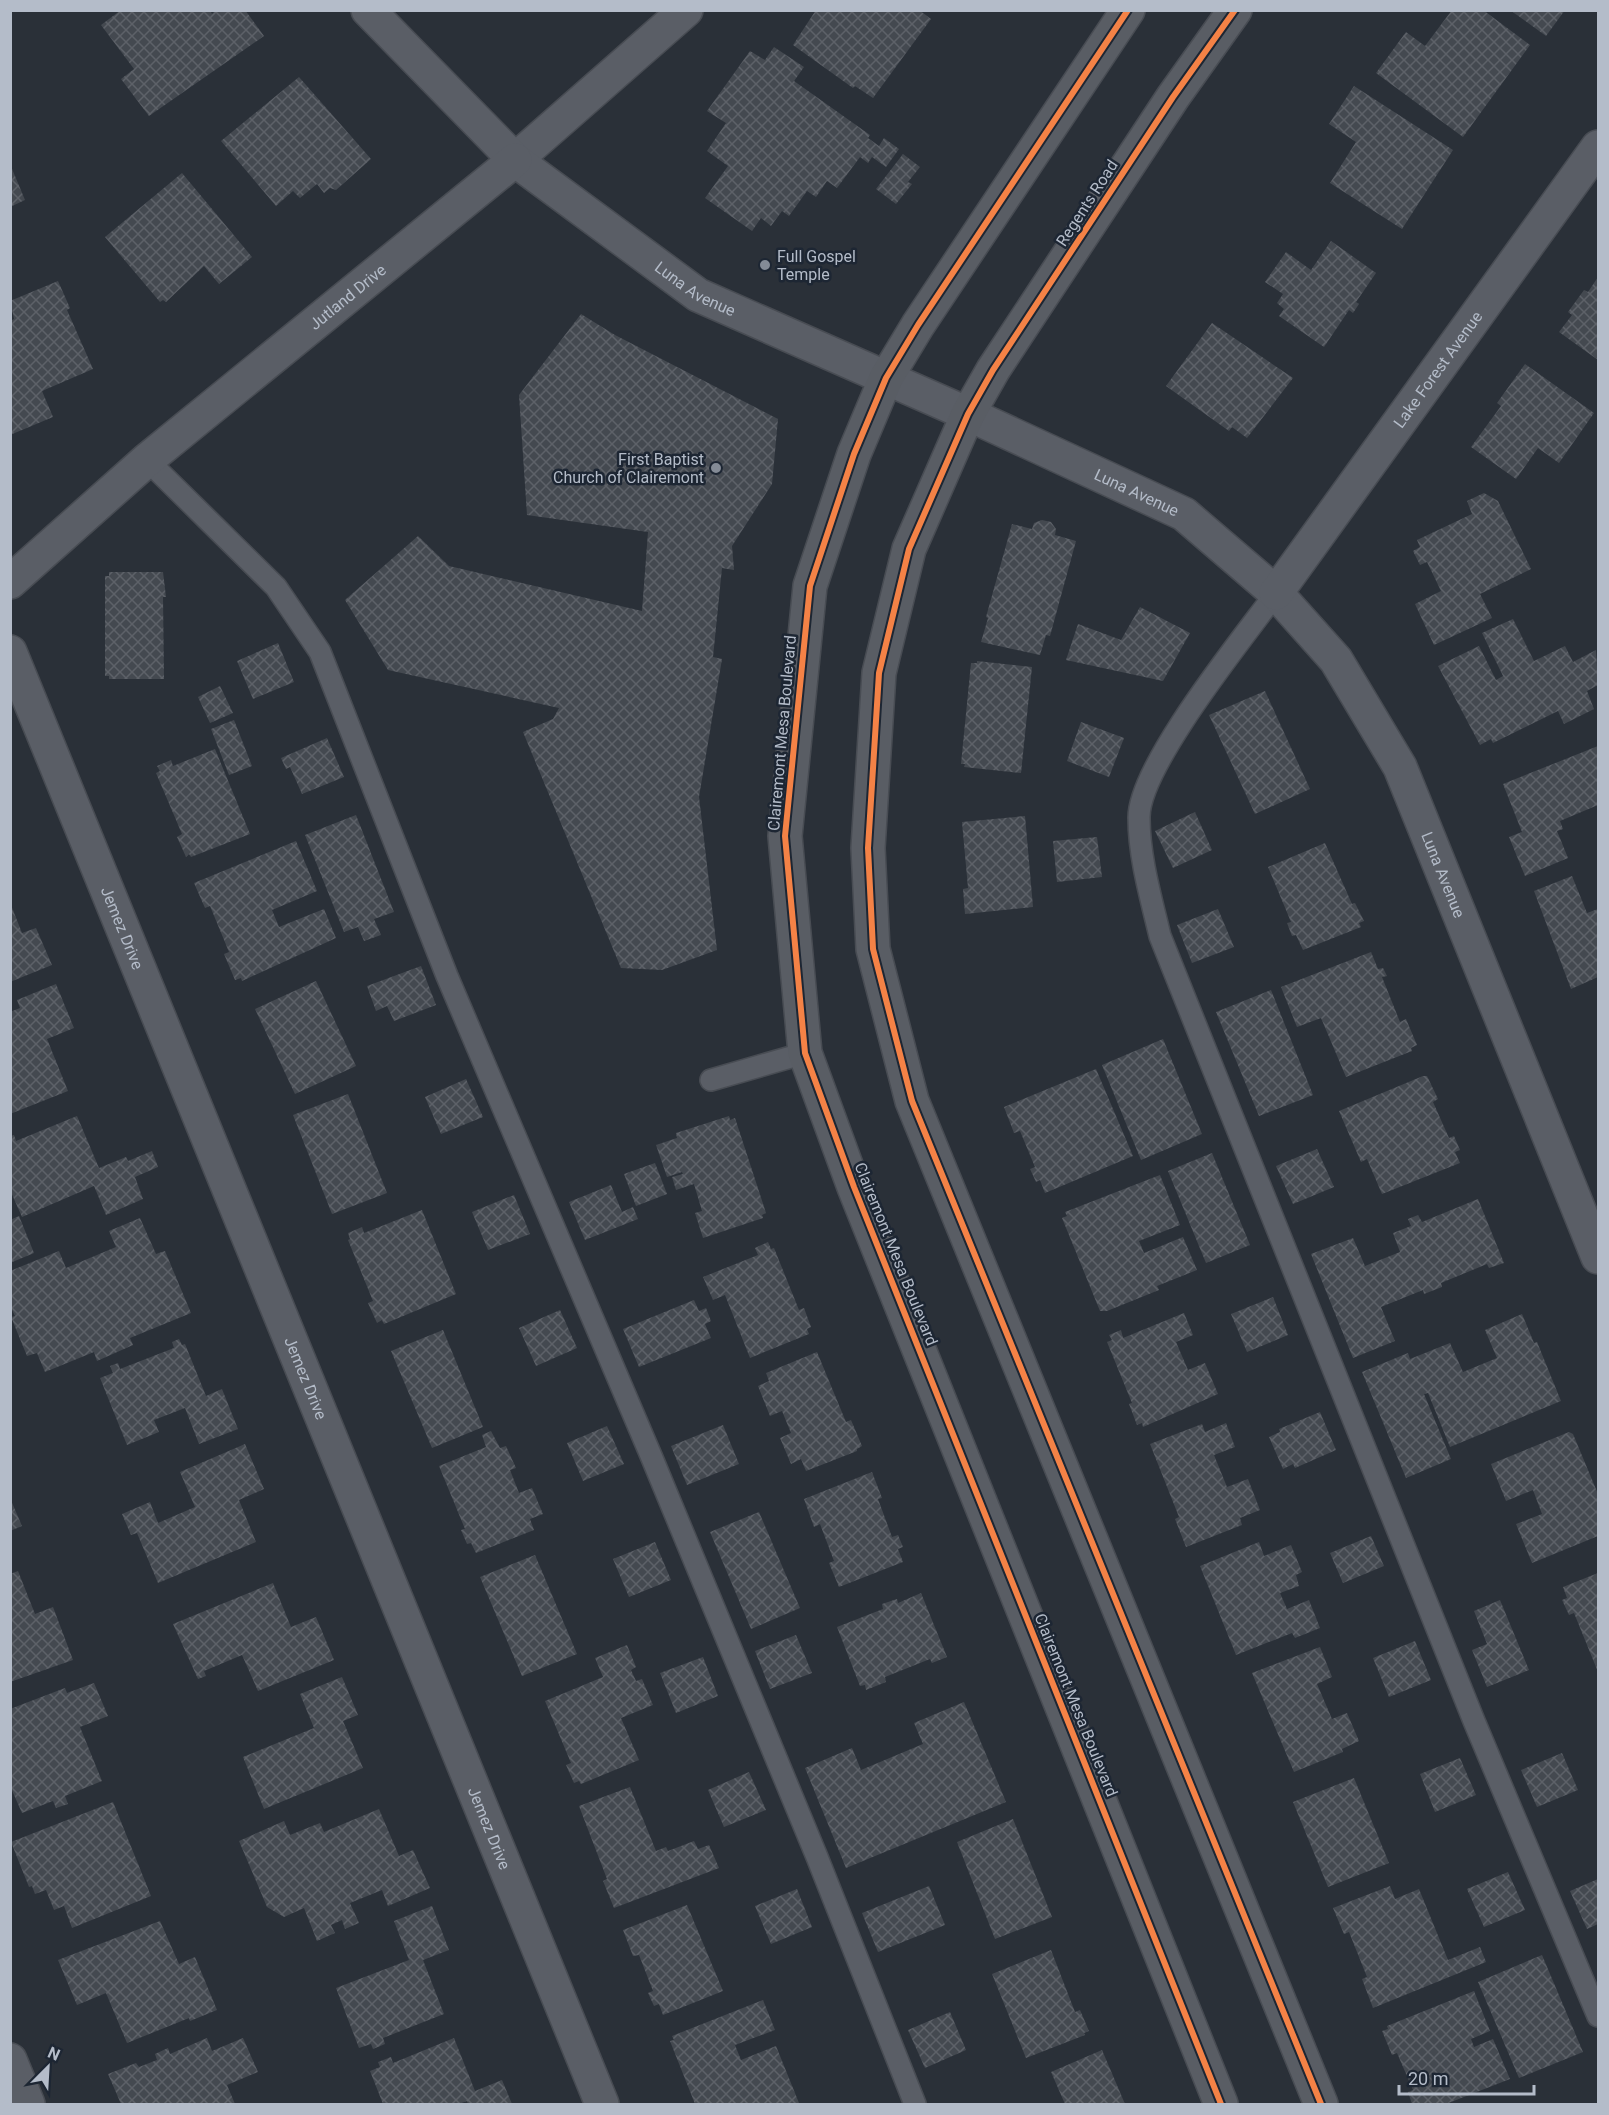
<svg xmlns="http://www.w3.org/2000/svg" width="1609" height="2115" font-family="Roboto,sans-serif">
<defs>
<pattern id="building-cross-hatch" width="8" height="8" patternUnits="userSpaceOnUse" patternTransform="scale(1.5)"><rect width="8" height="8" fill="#444950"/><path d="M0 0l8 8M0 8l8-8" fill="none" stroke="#5d6168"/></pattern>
</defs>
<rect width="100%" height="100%" fill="#2a3038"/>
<g fill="url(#building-cross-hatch)">
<polygon points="121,10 210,10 212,14 216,10 245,10 264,36 149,116 121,79 134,69 101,25"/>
<polygon points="816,10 919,10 931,19 873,98 855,86 853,88 793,45"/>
<polygon points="1452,10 1483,10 1530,45 1463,137 1376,73 1406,32 1425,46"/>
<polygon points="1510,10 1565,10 1546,36"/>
<polygon points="774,47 804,67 794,81 870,135 868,138 879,146 884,138 899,149 886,167 872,157 868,163 860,157 837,188 827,181 816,197 807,191 789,216 782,211 771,226 761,218 752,231 705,198 728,166 707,151 726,123 707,111 750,51 765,60"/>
<polygon points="299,77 371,159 336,190 330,188 324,193 317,184 300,198 293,191 276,206 221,141"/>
<polygon points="1354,86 1453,150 1402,229 1330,183 1356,142 1329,124"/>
<polygon points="903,154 920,167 908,182 912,184 896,204 876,189"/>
<polygon points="10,164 25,200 10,207"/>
<polygon points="182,173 252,257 219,284 204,266 166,302 163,300 160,302 105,237"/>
<polygon points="1331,241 1376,273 1356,302 1359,304 1353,313 1349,310 1324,347 1279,316 1284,309 1277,303 1283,294 1265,282 1286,252 1311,270"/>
<polygon points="1598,277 1598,360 1559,332 1572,315 1568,312 1584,290 1588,292"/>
<polygon points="58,281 70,308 67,310 93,369 42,391 53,417 10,435 10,321 14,319 10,301"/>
<polygon points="581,314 615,335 778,419 772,484 732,546 734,570 722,568 713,657 722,659 699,797 717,950 662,970 621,968 523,732 553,719 559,708 388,670 345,600 418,536 449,566 642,611 648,532 527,515 519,395"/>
<polygon points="1212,323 1293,378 1247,438 1232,427 1229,431 1166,386"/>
<polygon points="1525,364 1594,413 1559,463 1538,448 1516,479 1471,447 1501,406 1497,403"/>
<polygon points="1484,493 1498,501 1531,569 1480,594 1492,618 1434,645 1415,604 1441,591 1427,562 1420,565 1413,551 1420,547 1417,540 1472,514 1467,501"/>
<polygon points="1042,520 1051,522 1056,529 1055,535 1076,541 1050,636 1046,635 1040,655 981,642 988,618 986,617 1012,524 1032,529 1034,523"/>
<polygon points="109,572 163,572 166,597 163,597 164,679 109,679 109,676 105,676 105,576 109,576"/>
<polygon points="1140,607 1190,633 1163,681 1066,660 1078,624 1121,640"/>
<polygon points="1513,619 1534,661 1565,646 1573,662 1596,650 1598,685 1587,691 1594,709 1564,724 1558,711 1493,743 1491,739 1480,745 1438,666 1479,646 1496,680 1503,676 1482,633"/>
<polygon points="278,643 294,682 253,699 237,661"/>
<polygon points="977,661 1032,667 1021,773 964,767 965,764 961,764 971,663 977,663"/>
<polygon points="220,686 233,713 210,723 198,697"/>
<polygon points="1265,691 1310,789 1255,814 1209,715"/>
<polygon points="234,720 252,766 229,775 211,729"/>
<polygon points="1081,722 1124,738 1109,777 1067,761"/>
<polygon points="327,738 344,777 302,794 290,767 286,769 281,758"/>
<polygon points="1598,746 1598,805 1560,821 1563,829 1557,831 1568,858 1525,876 1509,837 1522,832 1503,784"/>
<polygon points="215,749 250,834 191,857 189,854 186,857 177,837 182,834 156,773 160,771 157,766 171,760 173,766"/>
<polygon points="1195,812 1212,850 1173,868 1155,831"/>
<polygon points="356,815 394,912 374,919 381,935 364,941 358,927 344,932 305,835"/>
<polygon points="1025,816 1033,907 965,914 963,889 968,888 962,822"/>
<polygon points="1097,837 1102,877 1057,882 1053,841"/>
<polygon points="296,841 317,891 272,910 279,927 324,909 336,938 242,981 241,978 235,980 224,954 229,952 210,906 205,908 194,883"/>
<polygon points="1325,843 1352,904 1355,903 1364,921 1359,923 1361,927 1303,950 1296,935 1292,936 1287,923 1291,922 1268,867"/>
<polygon points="1572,876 1587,913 1598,909 1598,977 1571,989 1534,891"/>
<polygon points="11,905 22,933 36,928 52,965 10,982"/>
<polygon points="1218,909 1234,947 1192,963 1177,925"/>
<polygon points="1371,952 1378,969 1383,968 1387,976 1382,977 1400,1022 1406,1019 1417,1045 1411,1048 1412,1051 1346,1077 1321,1018 1297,1027 1281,987"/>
<polygon points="421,966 436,1005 394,1021 387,1006 376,1011 367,986"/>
<polygon points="316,981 356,1066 295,1094 255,1009"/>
<polygon points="56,984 74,1028 47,1039 68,1091 10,1114 10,1012 20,1008 17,1000"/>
<polygon points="1271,990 1313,1095 1259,1116 1216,1012"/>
<polygon points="1163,1039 1202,1134 1141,1160 1102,1065"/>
<polygon points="1096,1069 1133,1156 1045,1193 1040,1180 1036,1182 1030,1169 1035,1167 1020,1131 1014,1133 1004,1107"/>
<polygon points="1423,1076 1427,1076 1438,1099 1433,1102 1449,1138 1454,1136 1460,1150 1455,1152 1460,1163 1382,1194 1367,1159 1361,1162 1339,1111"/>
<polygon points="466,1079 483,1117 441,1134 425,1097"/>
<polygon points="348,1094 387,1193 332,1214 293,1115"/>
<polygon points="77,1116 99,1168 126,1157 128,1161 152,1151 158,1167 135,1177 143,1199 106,1215 94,1186 22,1217 10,1190 10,1136 14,1135 16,1141"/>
<polygon points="729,1116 730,1120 735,1118 766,1213 762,1215 763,1218 703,1238 695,1213 702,1211 694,1184 676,1190 672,1177 683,1174 682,1172 667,1177 656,1145 677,1138 676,1133"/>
<polygon points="1317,1149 1334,1187 1293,1204 1276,1166"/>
<polygon points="1212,1153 1250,1245 1206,1263 1168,1171"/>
<polygon points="655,1163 667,1194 636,1206 624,1174"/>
<polygon points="1160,1175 1180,1225 1139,1241 1144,1253 1183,1237 1197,1270 1157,1286 1159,1290 1107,1311 1100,1311 1062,1218 1067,1216 1065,1212"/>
<polygon points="611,1185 622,1212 633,1207 638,1219 585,1240 569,1202"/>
<polygon points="514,1195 530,1234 488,1250 472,1212"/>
<polygon points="1478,1199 1504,1263 1489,1268 1487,1264 1441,1283 1442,1287 1424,1294 1423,1290 1381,1307 1395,1341 1353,1358 1311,1254 1353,1238 1365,1266 1400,1252 1393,1233 1411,1226 1408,1219 1418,1215 1422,1222"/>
<polygon points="422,1210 456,1294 384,1324 382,1320 377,1323 368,1303 373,1301 348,1240 350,1239 348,1233 362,1227 364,1233"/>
<polygon points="19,1216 34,1253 10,1263 10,1220"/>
<polygon points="140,1218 156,1254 165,1251 191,1313 130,1338 133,1345 97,1361 94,1352 45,1372 37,1353 27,1356 11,1317 15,1316 10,1306 10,1271 59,1251 66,1268 116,1247 109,1231"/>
<polygon points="768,1242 771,1249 774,1248 799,1310 804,1308 811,1327 807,1329 809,1334 750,1358 725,1295 713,1300 703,1277 758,1255 755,1248"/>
<polygon points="1273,1297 1288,1335 1247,1352 1231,1314"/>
<polygon points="694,1300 699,1311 706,1308 711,1321 705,1324 711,1338 639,1367 623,1329"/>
<polygon points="560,1310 577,1348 536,1366 519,1328"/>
<polygon points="1184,1313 1193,1335 1176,1342 1188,1370 1205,1363 1218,1394 1143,1427 1142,1423 1137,1425 1129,1404 1132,1403 1107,1342 1112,1340 1109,1335 1121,1330 1123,1338"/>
<polygon points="1522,1314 1534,1343 1537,1342 1561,1401 1450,1447 1428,1393 1424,1394 1451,1459 1406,1478 1362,1372 1408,1353 1410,1359 1450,1343 1463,1372 1497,1358 1485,1330"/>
<polygon points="443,1330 483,1427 432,1448 391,1351"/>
<polygon points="179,1339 182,1345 185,1344 206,1396 222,1389 238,1429 199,1444 185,1408 154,1420 159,1432 127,1445 100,1378 113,1373 110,1366 118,1363 120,1369 174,1348 172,1342"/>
<polygon points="817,1352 846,1422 851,1420 862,1446 857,1449 857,1451 806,1471 801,1459 791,1464 780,1438 791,1433 782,1411 770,1416 758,1386 769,1381 766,1373"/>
<polygon points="1320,1412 1336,1450 1295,1468 1293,1464 1283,1469 1269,1437 1280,1432 1279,1429"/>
<polygon points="1226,1423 1235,1447 1214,1455 1227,1487 1248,1479 1260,1510 1240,1518 1242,1525 1186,1547 1175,1519 1179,1517 1150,1444 1202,1424 1205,1432"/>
<polygon points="723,1425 739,1464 687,1485 671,1446"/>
<polygon points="607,1426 624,1464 583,1481 567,1443"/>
<polygon points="491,1431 500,1448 506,1446 516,1468 510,1470 519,1493 532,1488 543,1514 530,1519 534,1530 476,1553 471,1543 467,1544 461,1530 465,1529 439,1466 486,1447 482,1435"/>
<polygon points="1569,1432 1573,1434 1598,1494 1598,1536 1532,1563 1516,1524 1542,1514 1533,1490 1506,1501 1491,1464"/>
<polygon points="245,1444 264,1489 239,1500 256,1542 158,1583 137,1533 131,1535 122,1514 150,1502 158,1523 195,1507 180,1472"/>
<polygon points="872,1472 882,1498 878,1499 892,1537 898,1535 903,1547 898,1549 903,1562 839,1587 829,1563 834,1561 820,1524 814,1527 804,1499"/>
<polygon points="10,1498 22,1526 10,1531"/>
<polygon points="759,1512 800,1608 751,1629 710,1532"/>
<polygon points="1371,1536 1384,1566 1343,1583 1330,1553"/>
<polygon points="655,1542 671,1580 629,1597 613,1559"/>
<polygon points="1259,1542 1264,1556 1291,1545 1302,1572 1296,1575 1299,1586 1280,1593 1287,1609 1309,1600 1320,1628 1295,1638 1292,1633 1236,1655 1200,1566"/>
<polygon points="535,1555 577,1654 522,1676 480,1577"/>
<polygon points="18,1571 35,1614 53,1607 73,1660 10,1682 10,1574"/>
<polygon points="1598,1573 1598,1672 1574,1613 1569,1615 1562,1600 1567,1598 1563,1587"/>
<polygon points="273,1583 291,1627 316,1617 334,1660 258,1691 242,1655 204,1671 206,1676 198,1679 173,1624"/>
<polygon points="921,1593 947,1657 932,1663 930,1659 885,1677 886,1682 866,1690 865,1685 860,1686 837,1627 883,1609 882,1604 897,1599 898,1603"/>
<polygon points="1500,1600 1529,1670 1487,1687 1472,1650 1487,1644 1474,1611"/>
<polygon points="796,1635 812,1673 770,1689 755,1651"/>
<polygon points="1415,1641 1431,1680 1389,1697 1373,1658"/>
<polygon points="627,1645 636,1667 631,1670 636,1681 642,1679 653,1705 621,1718 639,1760 581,1784 579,1781 574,1783 566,1765 571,1763 545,1701 603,1677 595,1658"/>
<polygon points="1320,1647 1332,1677 1317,1684 1332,1719 1347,1713 1359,1741 1342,1749 1343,1752 1294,1772 1252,1673"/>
<polygon points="703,1657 718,1696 676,1713 660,1673"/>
<polygon points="342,1677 358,1715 343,1721 363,1768 264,1809 243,1757 314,1728 300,1694"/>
<polygon points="94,1683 108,1716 80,1727 102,1781 65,1796 68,1804 56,1808 53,1801 22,1813 10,1786 10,1709 65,1688 67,1693"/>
<polygon points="964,1702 1006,1802 846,1868 805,1768 852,1748 861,1770 923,1744 914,1723"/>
<polygon points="1562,1753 1578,1790 1537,1807 1521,1770"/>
<polygon points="1460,1758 1476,1795 1435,1812 1420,1774"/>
<polygon points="749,1772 766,1810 724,1827 708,1790"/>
<polygon points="1354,1778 1389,1863 1328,1887 1293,1802"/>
<polygon points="630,1787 656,1851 666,1847 668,1851 694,1841 698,1849 709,1845 719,1868 614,1908 603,1881 607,1879 579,1806"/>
<polygon points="113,1802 151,1896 72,1928 64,1906 54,1910 46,1890 35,1894 32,1886 29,1887 11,1842"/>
<polygon points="379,1809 399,1856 413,1850 430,1888 388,1906 382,1890 350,1903 359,1923 345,1929 342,1920 331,1925 335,1933 317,1941 304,1908 284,1917 267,1907 239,1841 284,1821 290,1835 320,1823 324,1832"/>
<polygon points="1013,1819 1052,1917 995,1939 957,1842"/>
<polygon points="1508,1872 1525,1910 1484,1927 1467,1889"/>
<polygon points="1598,1879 1598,1924 1587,1929 1570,1891"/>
<polygon points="929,1886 945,1925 878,1952 862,1913"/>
<polygon points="1390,1886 1395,1899 1419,1889 1448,1960 1480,1947 1486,1962 1373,2008 1362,1979 1367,1977 1349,1932 1344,1934 1333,1908"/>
<polygon points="797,1889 812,1927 771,1944 755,1906"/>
<polygon points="687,1905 723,1991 663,2015 659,2004 654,2006 648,1993 653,1991 639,1955 633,1956 623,1930"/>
<polygon points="432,1906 449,1950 423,1960 444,2014 383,2038 385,2044 373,2049 371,2044 359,2048 336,1988 409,1960 394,1921"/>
<polygon points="160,1921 179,1964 195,1957 217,2010 190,2021 189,2018 127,2043 106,1993 77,2005 58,1960"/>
<polygon points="1051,1950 1075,2012 1080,2010 1089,2031 1084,2033 1085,2035 1026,2058 992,1974"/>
<polygon points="1542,1955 1583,2052 1519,2078 1478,1982"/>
<polygon points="1474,1991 1490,2031 1471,2039 1474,2047 1493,2039 1510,2079 1446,2104 1412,2104 1408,2092 1413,2090 1397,2053 1392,2055 1382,2031 1388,2029 1387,2026"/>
<polygon points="763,2000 775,2030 735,2045 741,2060 776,2046 799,2103 695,2104 670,2041 674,2040 672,2036"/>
<polygon points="950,2012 966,2050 925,2068 908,2030"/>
<polygon points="207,2038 212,2051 243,2038 258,2072 227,2085 235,2104 121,2104 108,2074 136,2063 139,2067 157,2060 155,2054 168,2048 170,2054"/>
<polygon points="454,2038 475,2091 502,2080 512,2104 468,2104 467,2101 459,2104 383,2104 370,2071 380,2067 378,2062 391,2057 393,2063"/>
<polygon points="1102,2050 1125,2104 1065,2104 1051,2072"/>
</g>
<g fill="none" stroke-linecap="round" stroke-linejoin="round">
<g stroke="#484c53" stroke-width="24">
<g id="service">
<polyline points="147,460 276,587 320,652 447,976 652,1458 817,1857 915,2104"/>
<path d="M1276,593c-33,45 -138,174 -137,225 0,39 12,80 21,118l314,785 124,295"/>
<polyline points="711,1080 805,1053"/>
</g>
</g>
<g stroke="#484c53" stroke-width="36">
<g id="minor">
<polyline points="515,160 686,10"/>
<path id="s1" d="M968,414l216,100 92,79 60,67 64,107 198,490"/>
<path id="s2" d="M1276,593l322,-446"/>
<path id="s3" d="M10,652l592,1452"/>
<polyline points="10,2060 28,2104"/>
</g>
</g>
<g stroke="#484c53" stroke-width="36">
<g id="tertiary">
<path id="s4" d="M368,10l147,150 183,135 270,119"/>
<path id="s5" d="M10,582l137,-122 368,-300"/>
</g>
</g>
<g stroke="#484c53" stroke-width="36">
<g id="secondary">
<polyline points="1128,10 918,325 886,378 854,454 810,586 785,836 805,1053 854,1187 1221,2104"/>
<polyline points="1235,10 1173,97 993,370 968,414 909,549 879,673 868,848 873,949 912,1101 1321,2104"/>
</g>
</g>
<use href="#service" stroke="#5a5e66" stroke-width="21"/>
<use href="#minor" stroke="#5a5e66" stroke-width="33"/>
<use href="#tertiary" stroke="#5a5e66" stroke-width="33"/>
<use href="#secondary" stroke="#595d64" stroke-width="33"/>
<g stroke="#1d2633" stroke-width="10">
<g id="cycleway">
<polyline points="1128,10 918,325 886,378 854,454 810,586 785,836 805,1053 854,1187 1221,2104"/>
<polyline points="1235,10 1173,97 993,370 968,414 909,549 879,673 868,848 873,949 912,1101 1321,2104"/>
</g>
</g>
<use href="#cycleway" stroke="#f48246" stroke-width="6"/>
</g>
<g fill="#848b96" stroke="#1d2633" stroke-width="2">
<circle cx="765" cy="265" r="6"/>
<circle cx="716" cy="468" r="6"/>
</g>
<g text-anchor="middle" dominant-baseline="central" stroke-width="5" stroke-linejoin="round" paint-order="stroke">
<g font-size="16" fill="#b4bcc9" stroke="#1d2633">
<text transform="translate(1087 203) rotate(-57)">Regents Road</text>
<text stroke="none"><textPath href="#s4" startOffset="432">Luna Avenue</textPath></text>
<text stroke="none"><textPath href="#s5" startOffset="442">Jutland Drive</textPath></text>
<text stroke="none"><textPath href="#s2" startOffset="276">Lake Forest Avenue</textPath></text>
<text stroke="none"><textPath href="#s1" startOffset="186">Luna Avenue</textPath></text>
<text transform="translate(782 733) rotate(-85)">Clairemont Mesa Boulevard</text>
<text stroke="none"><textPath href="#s1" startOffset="690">Luna Avenue</textPath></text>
<text stroke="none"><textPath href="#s3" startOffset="298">Jemez Drive</textPath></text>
<text transform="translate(896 1254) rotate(68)">Clairemont Mesa Boulevard</text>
<text stroke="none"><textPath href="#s3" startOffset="784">Jemez Drive</textPath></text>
<text transform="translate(1076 1705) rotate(68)">Clairemont Mesa Boulevard</text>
<text stroke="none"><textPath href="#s3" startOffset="1270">Jemez Drive</textPath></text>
</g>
<g font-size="16" fill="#b4bcc9" stroke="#1d2633" text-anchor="start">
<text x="777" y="256">Full Gospel<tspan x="777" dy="18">Temple</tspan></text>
<text x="704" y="459" text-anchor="end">First Baptist<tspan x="704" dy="18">Church of Clairemont</tspan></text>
</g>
</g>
<rect width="1609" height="2115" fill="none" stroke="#b4bcc9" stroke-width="24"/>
<g transform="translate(48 2067) rotate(24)" stroke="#1d2633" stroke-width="4.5" paint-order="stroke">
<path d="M0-4.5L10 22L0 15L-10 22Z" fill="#b4bcc9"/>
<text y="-9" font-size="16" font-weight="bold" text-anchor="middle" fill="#b4bcc9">N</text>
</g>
<path d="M1399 2085v9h135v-9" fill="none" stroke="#b4bcc9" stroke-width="3"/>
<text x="1408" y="2085" font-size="18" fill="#b4bcc9" stroke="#1d2633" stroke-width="4.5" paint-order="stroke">20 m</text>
</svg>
